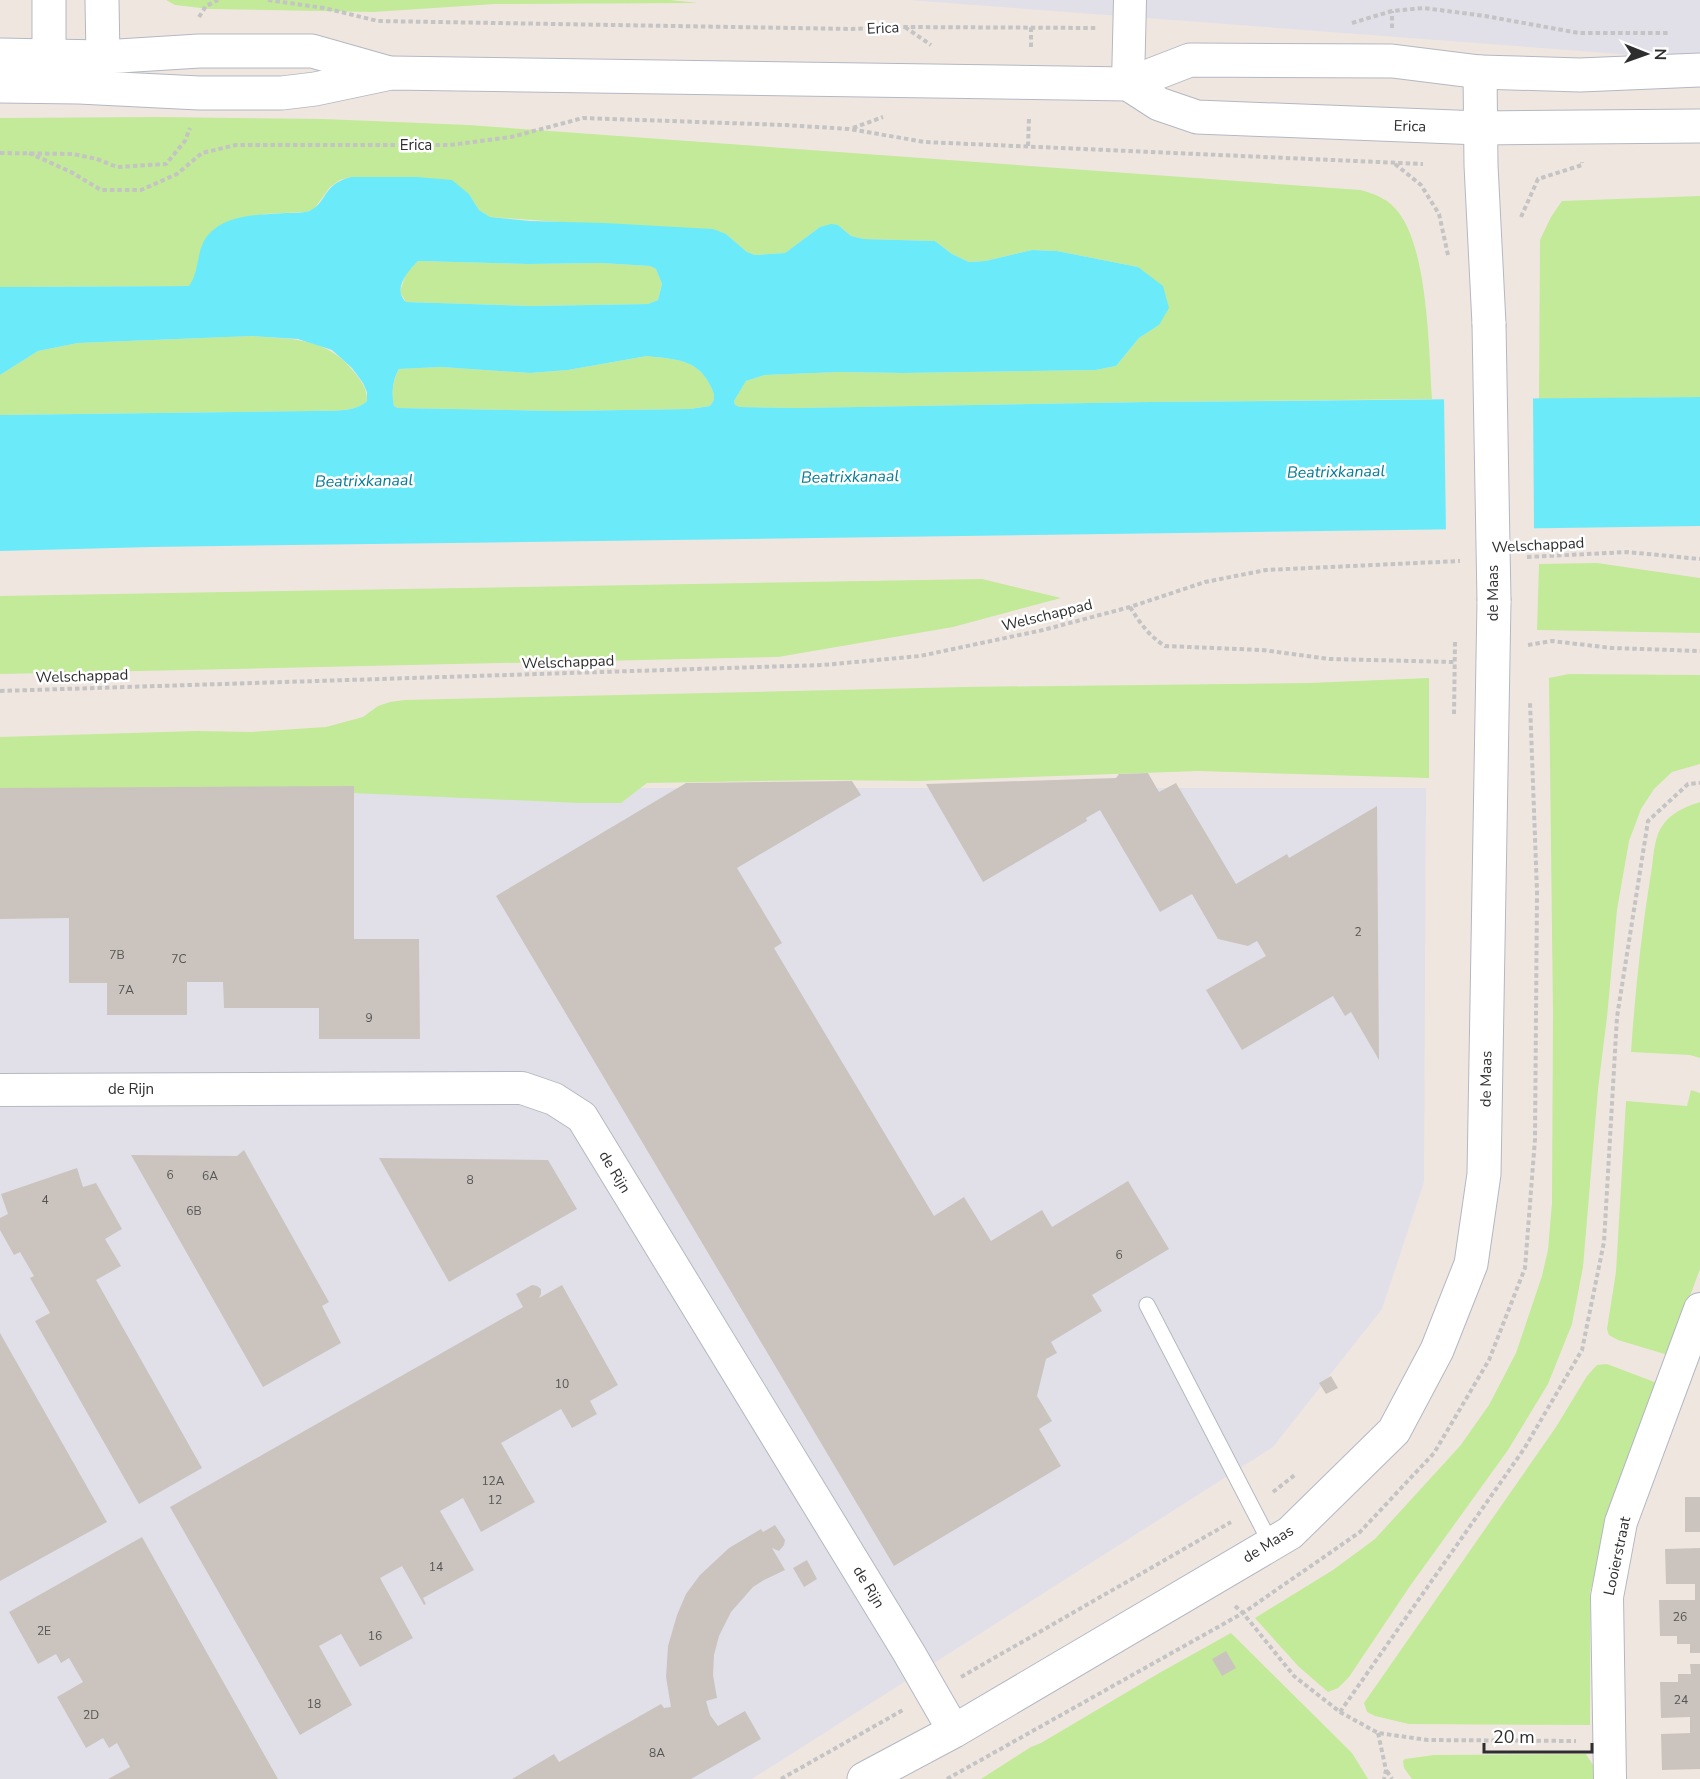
<svg xmlns="http://www.w3.org/2000/svg" width="1700" height="1779" font-family="'Nunito Sans',sans-serif">
<rect width="100%" height="100%" fill="#f0e6e0"/>
<g fill="#e1e0e8">
<polygon points="908,0 1700,0 1700,60"/>
<polygon points="0,788 1426,788 1424,1182 1382,1309 1273,1447 752,1779 0,1779"/>
</g>
<g fill="#c2ea98">
<polygon points="166,0 670,0 698,3 495,4 373,12 210,9 175,5"/>
<path d="M160,117l164,2 144,6 892,65c16,4 30,10 39,23 29,38 30,138 33,186l-284,3 -351,6 -57,-1 -5,-2 -1,-4 12,-20 19,-6 74,-3 64,1 193,-3 20,-4 23,-28 20,-13 -21,-58 -81,-16 -25,-1 -47,11 -16,1 -17,-8 -17,-13 -71,-2 -13,-3 -13,-11 -18,2 -35,26 -30,2 -8,-3 -21,-18 -236,-17 -11,-7 -10,-16 -52,-17h-66l-11,3 -10,7 -16,22 -9,3 -41,2 -61,29 -8,36 -6,7 -189,1v-169z"/>
<polygon points="1700,196 1700,397 1539,399 1540,240 1551,217 1562,201"/>
<polygon points="418,261 529,264 601,263 650,266 656,269 662,284 658,300 648,304 531,306 406,302 400,292 406,273"/>
<path d="M251,336c41,3 76,1 103,36 8,10 13,16 13,29 -13,13 -40,9 -57,10l-310,4v-40l38,-24 40,-8z"/>
<path d="M647,356c30,4 51,2 65,33 3,7 3,11 -2,17l-20,3 -130,2 -162,-3 -4,-2c-3,-12 -1,-26 5,-37l42,-2 89,6 38,-3z"/>
<polygon points="1597,563 1700,578 1700,633 1537,630 1539,564"/>
<polygon points="982,579 1061,598 953,627 778,657 0,674 0,596"/>
<polygon points="1569,674 1700,675 1700,764 1672,772 1654,789 1641,809 1629,841 1617,910 1607,1017 1598,1089 1583,1267 1572,1324 1548,1384 1508,1450 1410,1586 1349,1677 1338,1688 1328,1692 1298,1666 1255,1618 1333,1570 1375,1539 1460,1446 1489,1405 1516,1353 1542,1276 1548,1250 1552,1203 1553,1014 1549,678"/>
<polygon points="1429,678 1429,778 1198,771 918,781 824,780 647,783 621,803 580,803 353,793 0,794 0,737 197,731 251,732 326,727 363,717 378,706 390,702 405,700 964,687 1309,683"/>
<path d="M1700,802v256l-10,-3 -59,-3c4,-58 10,-116 19,-173 3,-14 3,-32 8,-45 8,-19 24,-26 42,-32z"/>
<polygon points="1691,1090 1700,1093 1700,1269 1668,1355 1618,1340 1609,1335 1607,1329 1616,1272 1626,1101 1687,1106"/>
<polygon points="1607,1364 1657,1383 1644,1418 1590,1592 1590,1725 1409,1724 1375,1716 1367,1712 1364,1703 1556,1427 1587,1376 1597,1365"/>
<polygon points="1231,1633 1352,1753 1368,1779 981,1779 1031,1747 1041,1743 1161,1672"/>
<polygon points="1586,1754 1593,1765 1594,1779 1412,1779 1404,1768 1403,1761 1405,1759 1434,1755"/>
</g>
<path fill="#6bebf9" fill-rule="evenodd" d="M351,177h66l35,3 17,14 10,16 11,7 40,4 74,2 109,6 13,5 21,18 8,3 30,-2 35,-26 11,-3 7,1 13,11 13,3 71,2 17,13 17,8 16,-1 47,-11 25,1 81,16 25,19 6,22 -10,17 -20,13 -23,28 -20,4 -193,3 -64,-1 -74,3 -19,6 -12,20 1,4 5,2 57,1 351,-6 552,-5v129l-1548,21 -152,4v-136l310,-4c17,-1 44,3 57,-10v-9l-4,-9 -11,-15 -20,-18 -34,-11 -46,-3 -174,7 -40,8 -38,24v-88l189,-1c11,-15 7,-37 19,-51 19,-22 52,-20 78,-22 8,0 16,0 23,-2 18,-7 13,-27 42,-34zM418,261l111,3 72,-1 49,3 6,3 6,15 -4,16 -10,4 -117,2 -125,-4c-14,-13 2,-31 12,-41zM647,356c30,4 51,2 65,33 3,7 3,11 -2,17l-20,3 -130,2 -162,-3 -4,-2c-3,-13 -1,-27 5,-37l42,-2 89,6 38,-3z"/>
<polygon fill="#f0e6e0" points="1444,396 1533,396 1534,531 1446,533"/>
<g fill="#cbc4be">
<polygon points="1148,773 1159,792 1176,783 1236,884 1287,854 1289,858 1377,806 1379,1060 1351,1012 1345,1016 1333,996 1242,1050 1206,990 1266,956 1257,941 1248,946 1218,939 1192,894 1160,912 1100,810 1086,818 1087,821 983,882 926,784 1116,778 1119,774"/>
<polygon points="852,781 861,795 737,868 782,943 774,948 934,1216 964,1197 991,1241 1042,1210 1052,1227 1128,1181 1169,1249 1092,1295 1102,1311 1051,1342 1057,1353 1046,1359 1037,1396 1052,1421 1039,1429 1061,1466 894,1566 496,896 686,783"/>
<polygon points="354,786 354,939 419,939 420,1039 319,1039 319,1008 224,1008 223,982 187,982 187,1015 107,1015 107,983 69,983 69,918 0,919 0,788"/>
<polygon points="244,1150 329,1302 322,1306 341,1343 263,1387 131,1155 237,1156"/>
<polygon points="379,1158 548,1160 577,1209 449,1282"/>
<polygon points="77,1168 83,1187 96,1183 122,1229 105,1239 121,1266 96,1280 202,1468 139,1504 35,1321 50,1313 30,1278 34,1276 20,1252 14,1255 0,1230 0,1218 8,1214 1,1194"/>
<polygon points="532,1285 537,1286 541,1289 541,1294 539,1298 562,1285 618,1385 590,1401 597,1414 572,1428 561,1409 501,1443 535,1502 481,1532 463,1498 440,1511 474,1570 423,1598 426,1604 424,1605 402,1566 380,1578 413,1638 360,1667 341,1634 319,1646 352,1705 300,1735 170,1507 523,1307 516,1294"/>
<polygon points="0,1333 107,1522 0,1581"/>
<polygon points="1331,1376 1338,1388 1326,1394 1319,1383"/>
<rect x="1685" y="1497" width="15" height="35"/>
<polygon points="775,1525 785,1540 784,1545 779,1551 772,1548 785,1570 764,1580 753,1587 731,1612 719,1636 714,1655 713,1675 717,1698 706,1701 710,1715 718,1726 745,1711 761,1739 691,1779 512,1779 554,1754 559,1762 661,1704 664,1708 671,1707 666,1677 668,1646 677,1615 686,1594 700,1575 729,1548 761,1529 763,1532"/>
<polygon points="142,1537 189,1621 278,1779 108,1779 130,1767 117,1743 109,1748 103,1738 86,1748 57,1697 83,1682 69,1658 61,1663 56,1654 38,1664 9,1612"/>
<polygon points="1700,1548 1700,1653 1690,1653 1690,1644 1677,1644 1677,1636 1660,1636 1659,1600 1695,1600 1695,1584 1666,1584 1665,1549"/>
<polygon points="807,1560 817,1579 804,1587 793,1568"/>
<polygon points="1226,1651 1236,1668 1222,1676 1212,1659"/>
<polygon points="1690,1664 1700,1664 1700,1769 1662,1770 1661,1734 1690,1733 1690,1717 1661,1718 1660,1682 1678,1682 1678,1674 1691,1674"/>
</g>
<g fill="none" stroke-linecap="round" stroke-linejoin="round">
<g stroke="#b3b8c2" stroke-width="17">
<polyline id="service" points="1147,1305 1271,1544"/>
</g>
<g stroke="#b3b8c2" stroke-width="34">
<g id="minor">
<polyline points="1128,84 1130,0"/>
<polyline points="0,1090 522,1088 554,1099 582,1117 909,1653 954,1731"/>
<polyline points="1610,1779 1607,1597 1621,1522 1700,1309"/>
</g>
</g>
<g stroke="#b3b8c2" stroke-width="35">
<g id="tertiary">
<polyline points="1480,72 1481,165 1489,324"/>
<polyline points="864,1779 954,1731 1290,1533 1394,1431 1437,1350 1471,1264 1484,1174 1494,601"/>
</g>
</g>
<g stroke="#b3b8c2" stroke-width="35">
<g id="secondary">
<polyline points="49,0 49,55 64,70"/>
<polyline points="0,55 103,57 199,51 312,51 386,72"/>
<polyline points="89,74 103,57 102,0"/>
<polyline points="1128,84 1159,104 1197,117 1480,128 1700,126"/>
<polyline points="0,86 79,87 199,93 282,93 315,89 391,73 1128,84 1190,60 1392,61 1480,72 1580,75 1700,70"/>
</g>
</g>
<g stroke="#c4c4c4" stroke-width="4" stroke-dasharray="4.5 3" stroke-linecap="butt">
<polyline points="268,0 324,8 378,21 851,29 905,27 1096,28"/>
<polyline points="199,17 206,6 218,0"/>
<polyline points="1352,23 1392,11 1424,8 1485,16 1579,33 1668,33"/>
<polyline points="905,27 931,45"/>
<polyline points="1392,28 1392,11"/>
<polyline points="1031,47 1031,27"/>
<polyline points="853,128 883,117"/>
<polyline points="1028,146 1029,118"/>
<polyline points="0,153 73,154 97,159 117,167 166,164 185,141 190,128"/>
<polyline points="29,153 71,172 101,190 141,190 177,174 202,153 236,145 450,145 511,137 583,118 785,125 849,129 925,142 1423,164"/>
<polyline points="1395,164 1421,185 1439,214 1448,255"/>
<polyline points="1521,217 1538,179 1582,165 1582,162"/>
<polyline points="1527,557 1627,552 1700,559"/>
<path d="M1130,607c10,16 19,29 35,39l97,4 67,9 125,3"/>
<polyline points="1528,645 1552,641 1612,648 1700,651"/>
<polyline points="0,691 823,665 920,656 1043,630 1130,607 1205,582 1266,570 1460,561"/>
<polyline points="1454,714 1455,640"/>
<polyline points="1273,1492 1296,1474"/>
<polyline points="1235,1606 1243,1613 1294,1676 1340,1712 1378,1733 1428,1740 1576,1741"/>
<polyline points="961,1677 1231,1522"/>
<polyline points="1340,1712 1524,1449 1582,1350 1604,1242 1617,1017 1648,821 1688,784 1700,783"/>
<polyline points="1378,1733 1386,1770 1384,1779"/>
<polyline points="1387,1771 1392,1779"/>
<polyline points="781,1779 903,1710"/>
<polyline points="947,1779 1243,1613 1360,1532 1434,1453 1489,1360 1525,1268 1535,1139 1537,892 1530,702"/>
</g>
<use href="#service" stroke="#fff" stroke-width="15"/>
<use href="#minor" stroke="#fff" stroke-width="32"/>
<use href="#tertiary" stroke="#fff" stroke-width="33"/>
<use href="#secondary" stroke="#fff" stroke-width="33"/>
<g stroke="#b3b8c2" stroke-width="35" stroke-linecap="butt">
<polyline id="tertiary-bridge" points="1489,324 1494,601"/>
</g>
<use href="#tertiary-bridge" stroke="#fff" stroke-width="33"/>
</g>
<g text-anchor="middle" dominant-baseline="central" stroke-width="5" stroke-linejoin="round" paint-order="stroke">
<g font-size="12" fill="#555452">
<text x="1358" y="932">2</text>
<text x="117" y="955">7B</text>
<text x="179" y="959">7C</text>
<text x="126" y="990">7A</text>
<text x="369" y="1018">9</text>
<text x="170" y="1175">6</text>
<text x="210" y="1176">6A</text>
<text x="470" y="1180">8</text>
<text x="45" y="1200">4</text>
<text x="194" y="1211">6B</text>
<text x="1119" y="1255">6</text>
<text x="562" y="1384">10</text>
<text x="493" y="1481">12A</text>
<text x="495" y="1500">12</text>
<text x="436" y="1567">14</text>
<text x="1680" y="1617">26</text>
<text x="44" y="1631">2E</text>
<text x="375" y="1636">16</text>
<text x="1681" y="1700">24</text>
<text x="314" y="1704">18</text>
<text x="91" y="1715">2D</text>
<text x="657" y="1753">8A</text>
</g>
<g font-size="15" fill="#2e2e2e" stroke="#fff">
<text transform="translate(883 28) rotate(-3)">Erica</text>
<text transform="translate(1410 126) rotate(2)">Erica</text>
<text x="416" y="145">Erica</text>
<text transform="translate(1538 545) rotate(-3)">Welschappad</text>
<text transform="translate(1493 593) rotate(-90)">de Maas</text>
<text transform="translate(1047 615) rotate(-14)">Welschappad</text>
<text transform="translate(568 662) rotate(-2)">Welschappad</text>
<text transform="translate(82 676) rotate(-2)">Welschappad</text>
<text transform="translate(1486 1079) rotate(-89)">de Maas</text>
<text x="131" y="1089">de Rijn</text>
<text transform="translate(615 1172) rotate(59)">de Rijn</text>
<text transform="translate(1268 1544) rotate(-32)">de Maas</text>
<text transform="translate(1617 1556) rotate(-78)">Looierstraat</text>
<text transform="translate(869 1587) rotate(59)">de Rijn</text>
</g>
<g font-size="16" font-style="italic" fill="#047c96" stroke="#fff">
<text transform="translate(1336 472) rotate(-1)">Beatrixkanaal</text>
<text transform="translate(850 477) rotate(-1)">Beatrixkanaal</text>
<text transform="translate(364 481) rotate(-1)">Beatrixkanaal</text>
</g>
</g>
<g transform="translate(1646 54) rotate(91)" stroke="#ffffff" stroke-width="4.5" paint-order="stroke">
<path d="M0-4.5L10 22L0 15L-10 22Z" fill="#2e2e2e"/>
<text y="-9" font-size="16" font-weight="bold" text-anchor="middle" fill="#2e2e2e">N</text>
</g>
<path d="M1484 1743v9h108v-9" fill="none" stroke="#2e2e2e" stroke-width="3"/>
<text x="1493" y="1743" font-size="18" fill="#2e2e2e" stroke="#ffffff" stroke-width="4.5" paint-order="stroke">20 m</text>
</svg>
